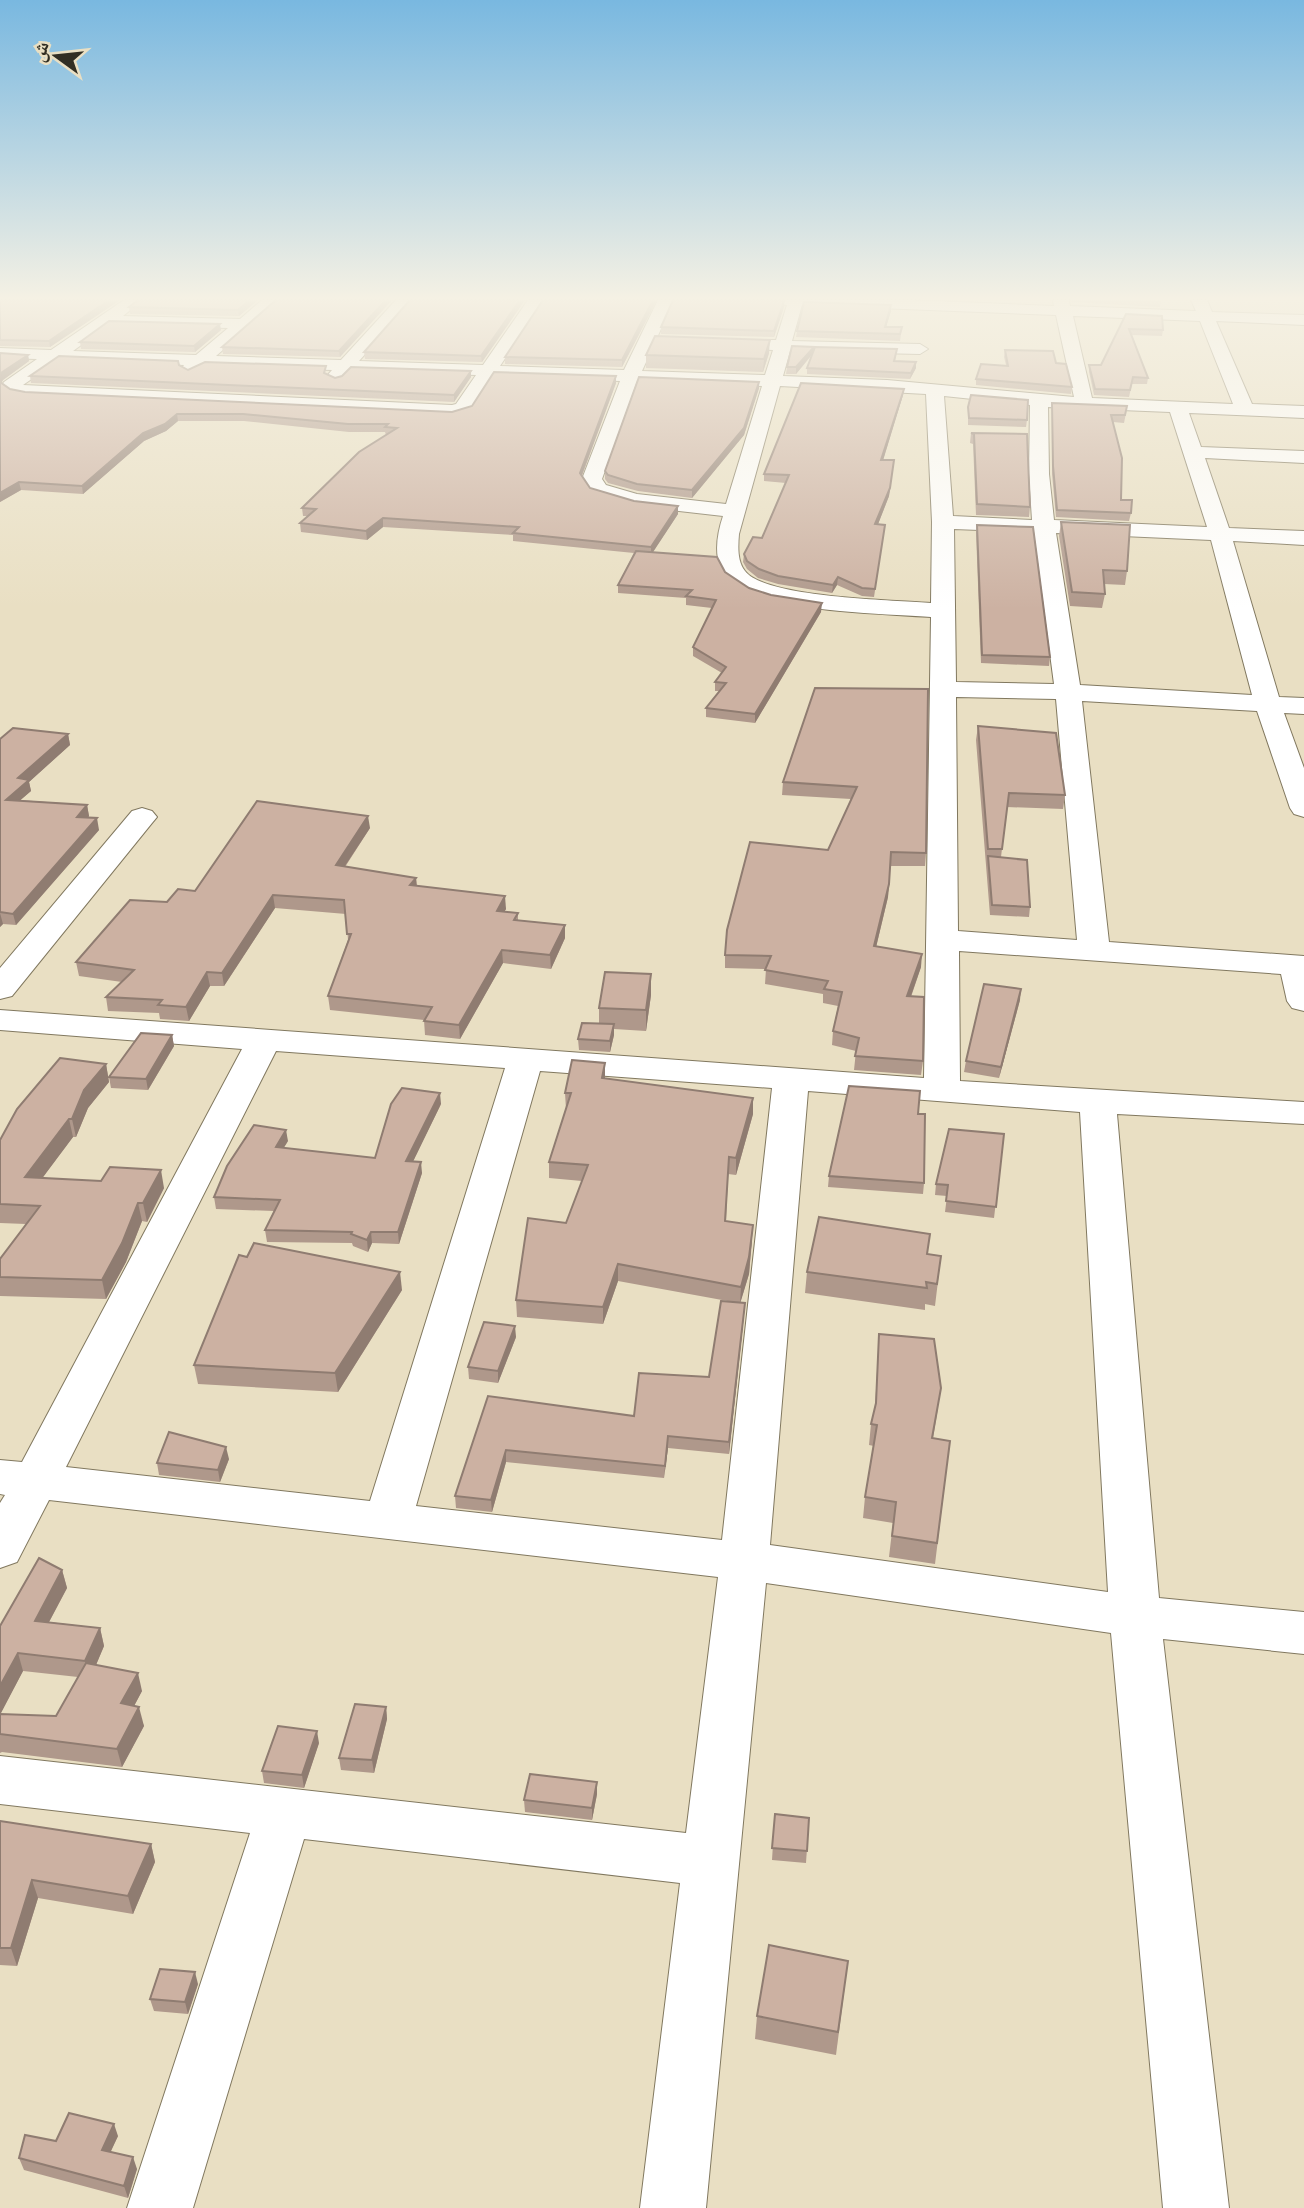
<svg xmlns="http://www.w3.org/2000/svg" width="1304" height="2208" font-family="'Exo 2','Noto Naskh Arabic',sans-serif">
<rect width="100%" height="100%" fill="#e9dfc3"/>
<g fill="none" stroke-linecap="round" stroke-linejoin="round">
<g stroke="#81785f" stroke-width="2">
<g id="street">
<path d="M124,300h19l-20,16 117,3 22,-19h18l-64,56 125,4 55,-60h17l-54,61 124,4 45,-65h16l-44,66 124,4 34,-70h16l-32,71 123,4 8,-25 -19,-1 -2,-4 8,-5h16l11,-35 -11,-2 -3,-3h138l143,6 -1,-6h16l1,6 126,5 -5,-11h16l5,12 92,3v10l-88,-4 36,83 52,2v12l-115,-5 12,34 103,4v12l-99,-5 24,70 75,3v14l-71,-4 46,156 25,1v16l-20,-1 20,55v49l-10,-3 -4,-6 -33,-97 -175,-10 27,241 195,14v55l-12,-3 -5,-7 -6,-27 -322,-23 1,130 344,21v22l-187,-10 42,484 145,14v42l-141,-15 66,569h-66l-52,-575 -345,-50 -60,625h-66l40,-325 -376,-44 -111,369h-66l123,-375 -250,-29v-48l686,77 32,-256 -669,-77 -32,62 -17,6v-65l5,-8 -5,-1v-34l22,2 220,-413 -242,-19v-20l924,68 7,-461c-43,-3 -166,-6 -197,-31 -22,-18 -19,-46 -11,-70l-88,-10 -44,-13 -9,-14 38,-98 -127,-5 -23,36 -17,5 -417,-20c-13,-1 -27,0 -35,-11l3,-4 33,-23 -37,-1v-10l51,2zM802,305l254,10 18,82 -187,-17 -104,-4 7,-25 130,3 8,-5 -8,-5 -128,-3zM1073,316l127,5 33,83 -141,-6zM109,325l119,3 -32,27 -123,-4zM59,360l125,5 -3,4 9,5 15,-8 127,4 -6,7 9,5 6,-1 9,-10 126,4 -20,29 -4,1 -429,-20zM637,381l125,5 -36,118 -89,-10 -31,-9 -4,-6zM780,386l146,8 6,128 -1,81c-36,-3 -166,-5 -186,-32 -8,-10 -7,-25 -6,-37zM944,396l86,9 -1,69 3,46 -79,-4zM1048,407l122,5 37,115 -153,-7 -5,-46zM954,529l80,3 20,152 -98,-2zM1056,533l155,7 41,155 -172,-10zM956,697l100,2 21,241 -119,-9zM276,1051l229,17 -135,433 -304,-34zM540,1071l232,17 -50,452 -306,-34zM808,1091l272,21 28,480 -338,-47z"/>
<polygon points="142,808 152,811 157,817 152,823 12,996 0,999 0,968 132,811"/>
</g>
</g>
<use href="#street" fill="#fff" fill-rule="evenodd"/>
</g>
<g fill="#af988b" fill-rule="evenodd">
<polygon points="0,300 120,300 50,347 0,346"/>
<polygon points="258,300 239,316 130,314 129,307"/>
<polygon points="276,300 392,300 340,357 223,354 222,347"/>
<polygon points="525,300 482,362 365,359 364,352"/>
<polygon points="657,300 622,367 505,364 505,357"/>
<polygon points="1071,300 1161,301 1160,307 1072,302"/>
<polygon points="891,305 891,311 886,327 902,327 900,341 796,337 797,331"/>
<polygon points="784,307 774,337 661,334 661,327"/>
<polygon points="1126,314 1163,330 1162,336 1132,335 1148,378 1147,384 1132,384 1129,397 1094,395 1089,372 1089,365 1101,365"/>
<polygon points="221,330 195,352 81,349 80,342"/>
<polygon points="814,347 814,351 896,356 895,361 916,368 910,379 807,374 807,368 812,355 796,374 786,374 787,367"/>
<polygon points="1005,350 1056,363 1072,387 1071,394 976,385 976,379 1006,365 1004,357"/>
<polygon points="0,353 28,355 29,361 3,380 1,383 10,389 25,392 452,412 616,376 616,383 582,476 590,488 634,501 678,506 678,514 653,552 725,572 749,588 821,612 755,723 706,717 706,708 720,691 715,691 715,682 722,673 693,656 693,647 712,608 686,605 686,598 618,593 618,585 634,553 513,541 513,535 383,527 367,540 301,532 300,523 308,516 303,516 302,508 387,435 386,435 385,432 349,432 244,421 178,421 166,431 144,441 83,494 21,490 0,502"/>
<polygon points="769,353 763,372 646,368 646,355"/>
<polygon points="188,370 326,374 335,378 471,377 454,402 31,383 30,376"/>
<polygon points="759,382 759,388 744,435 692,498 638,491 608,483 605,479 605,471"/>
<polygon points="904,389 903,395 883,460 894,460 889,496 878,524 885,525 874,597 862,596 837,585 832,593 778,584 758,578 747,569 743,562 744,554 762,538 786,483 764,481 764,474"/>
<polygon points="1052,403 1126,413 1124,423 1113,422 1121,500 1131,513 1129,521 1056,517 1052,474"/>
<polygon points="968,407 1027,420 1026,427 968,425"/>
<polygon points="971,433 1027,434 1030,507 1029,517 976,515 973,444 970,443"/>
<polygon points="1061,522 1127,571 1125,585 1104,584 1105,594 1102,608 1070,606 1059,536"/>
<polygon points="977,525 1050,657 1049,666 981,663 976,532"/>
<polygon points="815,688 926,853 925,866 890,866 888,897 876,947 921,967 911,997 923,1061 921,1075 854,1070 856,1051 832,1045 833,1031 838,1006 823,1003 823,994 765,984 766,969 725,968 725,955 828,850 851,799 782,795 783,782"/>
<polygon points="978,726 1065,795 1063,809 1007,807 1001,857 1030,907 1029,917 990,915 976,740"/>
<polygon points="68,734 70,745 29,782 31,791 20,800 87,805 89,816 88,818 99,830 16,925 3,924 0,927 0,739"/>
<polygon points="370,828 345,867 416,878 417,886 506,909 504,912 518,913 518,920 565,925 565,938 551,969 503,963 460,1039 425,1035 424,1020 330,1010 328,996 348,940 346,914 275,908 224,986 210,986 189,1021 160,1019 159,1013 108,1011 106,997 122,982 79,976 76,962 167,902"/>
<polygon points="651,995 646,1031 614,1029 614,1035 610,1052 579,1050 578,1039 599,1024 599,1008"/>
<polygon points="1020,1000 999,1078 964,1072 966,1061"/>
<polygon points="172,1035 174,1046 148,1090 111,1088 109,1077"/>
<polygon points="605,1063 605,1078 753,1114 736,1175 728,1174 726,1222 752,1242 749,1274 740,1303 745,1303 744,1315 729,1454 668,1448 664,1478 506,1462 492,1512 456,1508 455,1496 488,1396 634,1416 709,1377 733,1302 618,1281 603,1324 517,1317 516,1300 566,1223 582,1181 549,1178 549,1162 566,1109 565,1093"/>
<polygon points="106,1064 109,1082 88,1108 76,1137 73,1137 42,1178 164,1188 147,1222 142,1221 126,1262 106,1299 0,1296 0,1259 26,1224 0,1223 0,1140"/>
<polygon points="441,1104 413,1161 422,1173 399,1244 372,1243 368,1252 353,1246 352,1243 267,1242 265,1230 274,1211 216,1209 214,1197 288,1141 283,1148 375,1158"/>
<polygon points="918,1114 924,1183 923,1194 828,1187 829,1176"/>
<polygon points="1004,1134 994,1218 945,1212 947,1196 935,1195 936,1184"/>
<polygon points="928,1254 941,1256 935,1306 925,1304 925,1310 805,1293 807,1272"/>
<polygon points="247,1257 402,1290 338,1392 198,1384 194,1365"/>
<polygon points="879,1334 938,1408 933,1438 950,1441 935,1564 889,1557 893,1523 863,1518 865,1497 874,1446 869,1445 871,1424 875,1409"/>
<polygon points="516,1337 498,1383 469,1379 468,1367"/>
<polygon points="229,1459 220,1482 159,1475 157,1463"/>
<path d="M62,1570l5,18 -18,34 51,6 4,18 -8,19 46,26 -8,15 10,20 -22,41 -120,-15 -2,1v-127zM23,1671l55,6 -22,39 -56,-2z"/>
<polygon points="386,1707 387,1719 374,1773 341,1770 339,1758"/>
<polygon points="319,1743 304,1788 264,1783 262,1771"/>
<polygon points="597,1782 597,1794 592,1820 525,1812 524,1800"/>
<polygon points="775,1814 809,1818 806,1863 772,1860"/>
<polygon points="0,1821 151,1844 155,1862 133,1914 38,1898 17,1966 0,1965"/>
<polygon points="198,1984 188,2014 154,2011 150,1999"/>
<polygon points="845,1985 836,2055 755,2039 757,2016"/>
<polygon points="118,2136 110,2152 137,2169 128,2198 24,2170 19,2158 56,2141"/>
</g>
<g fill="#8f7c71">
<polygon points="109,300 120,300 50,347 49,341"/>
<polygon points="250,300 258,300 239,316 238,310"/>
<polygon points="386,300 392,300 340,357 339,351"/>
<polygon points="520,300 525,300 482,362 481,356"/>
<polygon points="653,300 657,300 622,367 622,360"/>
<polygon points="784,301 784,307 774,337 774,331"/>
<polygon points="891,305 891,311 884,333 885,327"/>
<polygon points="220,324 221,330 195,352 194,346"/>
<polygon points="770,340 769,353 763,372 764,359"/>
<polygon points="814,347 813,353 796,374 796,367"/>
<polygon points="28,355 29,361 3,380 0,386 0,375 1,373"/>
<polygon points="916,362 916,368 910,379 911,373"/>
<polygon points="471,371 471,377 454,402 454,395"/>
<polygon points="616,376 616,383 580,480 580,473"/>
<polygon points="759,382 759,388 744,435 692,498 692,490"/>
<polygon points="904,389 903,395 881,467 881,460"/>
<polygon points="177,414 178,421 166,431 144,441 83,494 82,486 143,433"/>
<polygon points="894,460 889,496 875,532 875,524"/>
<polygon points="19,482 21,490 0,502 0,493"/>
<polygon points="678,506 678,514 651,555 651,547"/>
<polygon points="383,518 383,527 367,540 366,531"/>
<polygon points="838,577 837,585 832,593 833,585"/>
<polygon points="822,603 821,612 755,723 755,714"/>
<polygon points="68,734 70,745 29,782 31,791 8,811 6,800 18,778"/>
<polygon points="87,805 89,816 80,828 77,817"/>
<polygon points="368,816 370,828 337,878 336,865"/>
<polygon points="97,818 99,830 16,925 13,914"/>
<polygon points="416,878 417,891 410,885"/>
<polygon points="889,884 888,897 873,960 874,946"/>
<polygon points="273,895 275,908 224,986 222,973"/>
<polygon points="505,896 506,909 497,924 497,911"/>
<polygon points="0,913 3,924 0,927"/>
<polygon points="565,925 565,938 551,969 550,955"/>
<polygon points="502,950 503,963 460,1039 459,1025"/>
<polygon points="922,954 921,967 906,1010 907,996"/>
<polygon points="207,972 210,986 189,1021 186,1007"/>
<polygon points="651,974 651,995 646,1031 646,1010"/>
<polygon points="1021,989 1020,1000 999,1078 1001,1067"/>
<polygon points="614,1024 614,1035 610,1052 610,1041"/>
<polygon points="172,1035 174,1046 148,1090 146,1079"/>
<polygon points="605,1063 605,1078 602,1078"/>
<polygon points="106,1064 109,1082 88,1108 76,1137 72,1119 84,1090"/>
<polygon points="440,1093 441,1104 408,1172 406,1161"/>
<polygon points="753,1098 753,1114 736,1175 736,1158"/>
<polygon points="69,1119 73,1137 29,1196 25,1177"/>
<polygon points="286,1130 288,1141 277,1159 276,1147"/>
<polygon points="421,1162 422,1173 399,1244 398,1232"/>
<polygon points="161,1170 164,1188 147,1222 143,1203"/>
<polygon points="138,1203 142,1221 126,1262 106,1299 102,1280"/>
<polygon points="753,1225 749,1274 740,1304 741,1287"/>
<polygon points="371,1232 372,1243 368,1252 367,1240"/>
<polygon points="618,1264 618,1281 603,1324 603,1307"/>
<polygon points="400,1272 402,1290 338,1392 335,1373"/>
<polygon points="745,1303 744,1315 729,1454 729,1442"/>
<polygon points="515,1326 516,1337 498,1383 498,1371"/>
<polygon points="668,1436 668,1448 664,1478 665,1466"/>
<polygon points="226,1447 229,1459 220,1482 218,1470"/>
<polygon points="506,1450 506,1462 492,1512 491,1500"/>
<polygon points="62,1570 67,1588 40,1639 35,1621"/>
<polygon points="100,1628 104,1646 90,1679 85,1661"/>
<polygon points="18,1653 23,1671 0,1715 0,1686"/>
<polygon points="138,1673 142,1691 126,1721 121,1703"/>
<polygon points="139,1707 144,1726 122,1767 117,1749"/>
<polygon points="386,1707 387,1719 374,1773 372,1760"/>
<polygon points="317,1731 319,1743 304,1788 302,1775"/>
<polygon points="597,1782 597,1794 592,1820 592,1808"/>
<polygon points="151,1844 155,1862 133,1914 128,1896"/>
<polygon points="32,1880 38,1898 17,1966 11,1948"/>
<polygon points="195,1972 198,1984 188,2014 185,2002"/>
<polygon points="114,2124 118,2136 106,2162 102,2150"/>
<polygon points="133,2157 137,2169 128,2198 124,2186"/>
</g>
<g fill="#ccb1a2" stroke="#8f7c71" stroke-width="2">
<polygon points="0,300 109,300 49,341 0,340"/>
<polygon points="138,300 250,300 238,310 129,307"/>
<polygon points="276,300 386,300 339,351 222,347"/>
<polygon points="410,300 520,300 481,356 364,352"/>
<polygon points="543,300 653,300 622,360 505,357"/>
<polygon points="673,300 782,300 784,301 774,331 661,327"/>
<polygon points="804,302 891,305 885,327 902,327 900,334 797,331"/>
<polygon points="1126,314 1162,316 1163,330 1129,329 1148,378 1133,377 1130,390 1095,389 1089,365 1101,365"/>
<polygon points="109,321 220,324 194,346 80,342"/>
<polygon points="655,336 770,340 764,359 646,355"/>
<polygon points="792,346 814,347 796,367 787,367"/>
<polygon points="815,347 897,349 894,361 916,362 911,373 807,368"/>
<polygon points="1005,350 1053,351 1056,363 1066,364 1072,387 976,379 981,364 1008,366"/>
<polygon points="0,353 28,355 1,373 0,375"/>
<polygon points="59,356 178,361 179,365 188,370 205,362 326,366 324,373 335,378 342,376 351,367 471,371 454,395 30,376"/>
<polygon points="494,372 616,376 580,473 590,488 634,501 678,506 651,547 513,533 519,527 383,518 366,531 300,523 316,509 302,508 359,452 397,428 385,427 388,424 348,424 243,414 177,414 165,424 143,433 82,486 19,482 0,493 0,382 10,389 25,392 452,412 472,406"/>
<polygon points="639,377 759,382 744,428 692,490 637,484 608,475 605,471"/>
<polygon points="801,383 904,389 881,460 894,460 890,488 875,524 885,525 875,589 862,588 838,577 833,585 778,576 759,569 747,561 744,554 753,537 762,538 789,475 764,474"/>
<polygon points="971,395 1028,400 1027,420 969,418 968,407"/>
<polygon points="1052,403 1127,406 1125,415 1111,415 1122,458 1121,500 1132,500 1131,513 1057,510 1053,466"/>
<polygon points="971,433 1027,434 1030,507 977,504 974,434"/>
<polygon points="1061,522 1130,525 1127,571 1103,570 1105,594 1072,592"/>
<polygon points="977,525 1033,527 1050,657 982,655"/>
<polygon points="636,551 717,557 725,572 749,588 771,595 822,603 755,714 706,708 726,683 715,682 726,667 693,647 716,600 686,596 692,590 618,585"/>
<polygon points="815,688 928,689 926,853 891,852 889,884 874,946 922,954 907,996 924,997 923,1061 855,1056 859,1038 833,1031 842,992 824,989 828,981 765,970 771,956 725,955 727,930 750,842 828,850 857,787 783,782"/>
<polygon points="978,726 1056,733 1065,795 1009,793 1002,849 988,849"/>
<polygon points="13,728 68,734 18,778 29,780 6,800 87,805 77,817 97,818 13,914 0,912 0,739"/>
<polygon points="257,801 368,816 336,865 416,878 410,885 505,896 497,911 518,913 514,920 565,925 550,955 502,950 459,1025 424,1021 432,1007 328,996 351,934 347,934 344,900 273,895 222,973 207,972 186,1007 158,1005 162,1000 106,997 134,970 76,962 130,900 167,902 178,889 195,891"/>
<polygon points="988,856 1027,860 1030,907 992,905"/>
<polygon points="605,972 651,974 646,1010 599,1008"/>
<polygon points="984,984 1021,989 1001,1067 966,1061"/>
<polygon points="582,1023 614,1024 610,1041 578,1039"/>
<polygon points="141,1033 172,1035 146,1079 109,1077"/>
<polygon points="60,1058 106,1064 84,1090 72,1119 69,1119 25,1177 101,1181 110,1167 161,1170 143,1203 138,1203 122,1243 102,1280 0,1277 0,1259 40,1206 0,1204 0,1140 17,1109"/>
<polygon points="572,1060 605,1063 602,1078 753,1098 736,1158 729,1157 725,1221 753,1225 749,1257 741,1287 618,1264 603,1307 516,1300 528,1218 566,1223 588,1165 549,1162 571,1093 565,1093"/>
<polygon points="849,1086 920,1091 918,1114 925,1114 924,1183 829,1176"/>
<polygon points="402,1088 440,1093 406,1161 421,1162 398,1232 371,1232 367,1240 351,1234 352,1232 265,1230 280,1200 214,1197 227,1166 254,1125 286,1130 276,1147 375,1158 391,1104"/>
<polygon points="949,1129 1004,1134 996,1207 946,1201 948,1185 936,1184"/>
<polygon points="819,1217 930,1234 927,1254 941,1256 937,1284 926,1282 927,1288 807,1272"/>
<polygon points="254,1243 400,1272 335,1373 194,1365 239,1255 247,1257"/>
<polygon points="721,1301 745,1303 729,1442 668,1436 665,1466 506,1450 491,1500 455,1496 488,1396 634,1416 639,1373 709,1377"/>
<polygon points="484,1322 515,1326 498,1371 468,1367"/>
<polygon points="879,1334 934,1339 941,1388 932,1438 950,1441 937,1543 892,1536 896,1502 865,1497 877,1425 871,1424 876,1403"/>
<polygon points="169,1432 226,1447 218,1470 157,1463"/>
<polygon points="39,1558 62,1570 35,1621 100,1628 85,1661 18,1653 0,1686 0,1626"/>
<polygon points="86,1663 138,1673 121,1703 139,1707 117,1749 0,1734 0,1714 56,1716"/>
<polygon points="355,1704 386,1707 372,1760 339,1758"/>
<polygon points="278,1726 317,1731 302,1775 262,1771"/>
<polygon points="530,1774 597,1782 592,1808 524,1800"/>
<polygon points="775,1814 809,1818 807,1851 772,1848"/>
<polygon points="0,1821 151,1844 128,1896 32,1880 11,1948 0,1948"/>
<polygon points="769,1945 848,1961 838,2032 757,2016"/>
<polygon points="160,1969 195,1972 185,2002 150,1999"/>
<polygon points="69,2113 114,2124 102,2150 133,2157 124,2186 19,2158 25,2135 56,2141"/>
</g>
<linearGradient id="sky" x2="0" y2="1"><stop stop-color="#79b8e0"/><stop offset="0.49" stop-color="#f5f1e4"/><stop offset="1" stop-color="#f5f1e4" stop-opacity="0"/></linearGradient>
<rect width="1304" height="609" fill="url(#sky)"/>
<g transform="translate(56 56) rotate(285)" stroke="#e9dfc3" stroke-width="5" paint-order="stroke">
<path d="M0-5L12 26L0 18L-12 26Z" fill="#312e23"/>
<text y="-10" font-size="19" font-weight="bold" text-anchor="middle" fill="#312e23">ش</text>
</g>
</svg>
